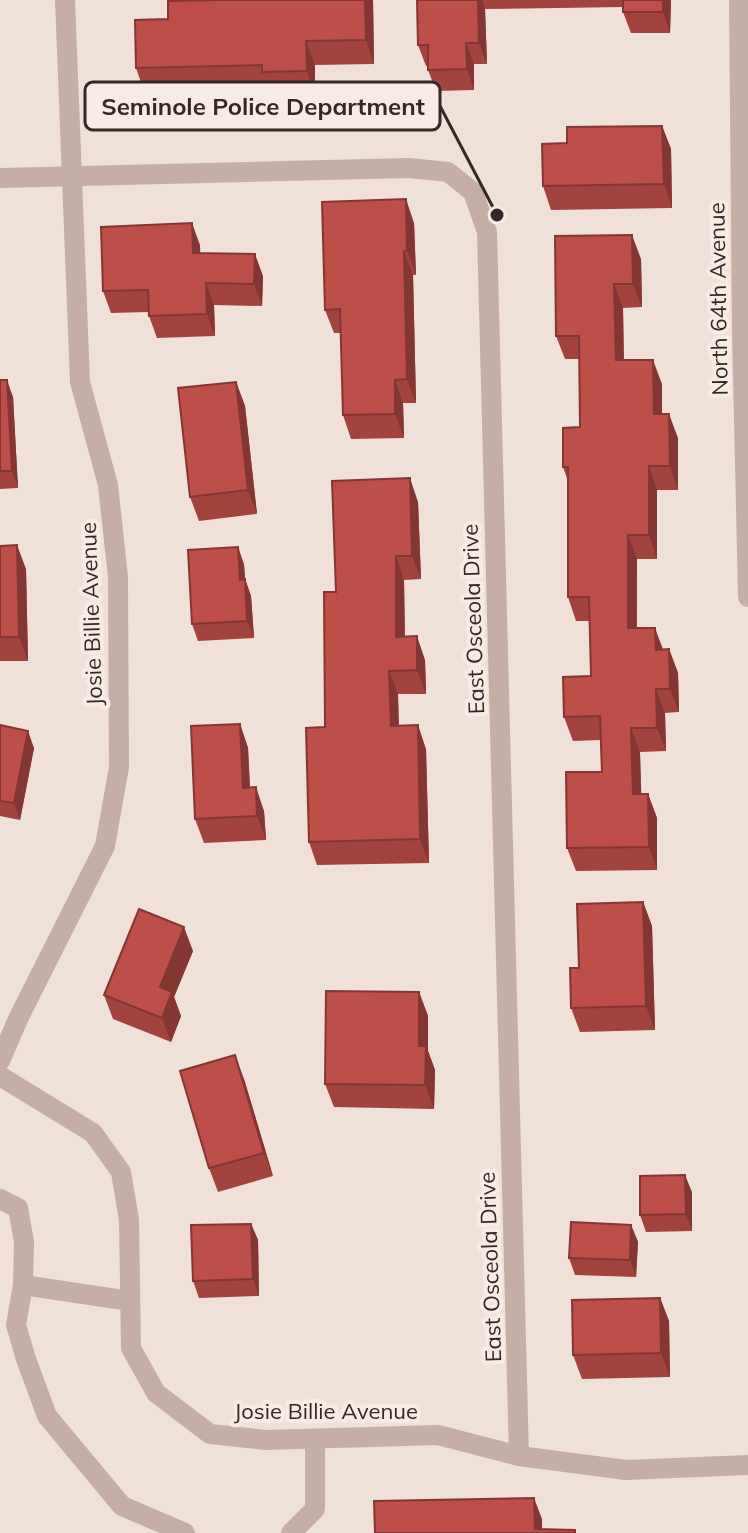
<svg xmlns="http://www.w3.org/2000/svg" width="748" height="1533" font-family="Mulish,sans-serif">
<rect width="100%" height="100%" fill="#efe0d8"/>
<g fill="none" stroke-linecap="round" stroke-linejoin="round">
<g stroke="#c6aea6" stroke-width="20">
<polyline points="739,0 742,331 748,597"/>
<polyline points="0,178 409,168 448,172 473,192 487,232 519,1456"/>
<polyline points="0,1061 18,1019 105,846 119,767 118,577 108,485 80,382 65,0"/>
<polyline points="0,1076 93,1133 121,1172 129,1220 131,1348 156,1393 210,1434 266,1440 438,1435 519,1456 626,1470 748,1465"/>
<polyline points="0,1199 18,1208 24,1242 23,1285 16,1325 26,1359 47,1416 122,1506 185,1533"/>
<polyline points="23,1285 130,1301"/>
<polyline points="291,1533 315,1509 315,1439"/>
</g>
</g>
<g fill="#a3433e">
<polygon points="373,0 374,64 315,65 315,95 271,96 268,88 144,91 136,68 168,19"/>
<polygon points="417,0 671,0 670,33 631,33 623,12 623,7 485,9 487,64 474,64 474,90 436,91 428,70 428,66 426,66 418,45"/>
<polygon points="662,126 671,149 672,208 551,210 543,186"/>
<polygon points="414,223 416,275 413,275 416,403 403,403 404,438 351,439 343,415 341,333 334,333 325,310"/>
<polygon points="200,245 200,253 263,276 262,306 214,305 215,336 157,338 149,316 149,312 111,313 103,291"/>
<polygon points="641,259 642,307 623,308 624,360 662,384 662,414 678,438 678,490 657,490 657,559 637,559 637,628 663,650 669,649 678,673 679,712 665,713 666,751 640,752 641,794 648,794 657,818 657,870 576,871 567,848 602,772 600,740 573,741 564,717 591,676 590,621 576,621 568,597 568,481 563,467 580,427 579,359 565,359 556,336"/>
<polygon points="0,380 13,397 18,488 0,489"/>
<polygon points="236,382 245,406 257,514 199,521 190,497"/>
<polygon points="418,502 421,579 404,580 405,637 425,660 426,694 398,694 399,725 426,749 429,863 317,865 309,842 325,727 336,592"/>
<polygon points="0,546 26,569 28,661 0,661"/>
<polygon points="244,564 245,579 251,596 254,638 198,641 192,624"/>
<polygon points="240,724 248,748 250,788 264,811 266,840 204,843 195,819"/>
<polygon points="0,725 34,748 20,820 0,816"/>
<polygon points="643,902 652,926 655,1030 580,1032 571,1008 579,968"/>
<polygon points="193,951 174,997 181,1016 171,1042 113,1019 104,995"/>
<polygon points="419,992 428,1016 428,1051 435,1070 434,1109 334,1107 325,1084"/>
<polygon points="244,1079 273,1176 218,1192 209,1168"/>
<polygon points="692,1192 692,1231 646,1232 640,1215"/>
<polygon points="251,1224 258,1240 259,1296 199,1298 193,1281"/>
<polygon points="631,1225 638,1242 636,1277 575,1275 569,1258"/>
<polygon points="660,1298 669,1321 670,1377 582,1379 573,1355"/>
</g>
<g fill="#843732">
<polygon points="365,0 373,0 374,64 366,40"/>
<polygon points="478,0 482,0 485,9 487,64 479,43"/>
<polygon points="663,0 671,0 670,33 663,12"/>
<polygon points="306,41 315,65 315,95 307,71"/>
<polygon points="466,43 474,64 474,90 467,69"/>
<polygon points="662,126 671,149 672,208 664,184"/>
<polygon points="406,199 414,223 416,275 407,251"/>
<polygon points="192,223 200,245 201,275 193,253"/>
<polygon points="632,235 641,259 642,307 633,284"/>
<polygon points="404,251 413,275 416,403 407,379"/>
<polygon points="255,254 263,276 262,306 254,284"/>
<polygon points="206,283 214,305 215,336 207,314"/>
<polygon points="614,284 623,308 624,384 616,360"/>
<polygon points="653,360 662,384 662,438 654,414"/>
<polygon points="7,380 13,397 18,488 12,471"/>
<polygon points="395,380 403,403 404,438 395,414"/>
<polygon points="236,382 245,406 257,514 248,490"/>
<polygon points="669,414 678,438 678,490 670,466"/>
<polygon points="649,466 657,490 657,559 649,535"/>
<polygon points="410,478 418,502 421,579 412,556"/>
<polygon points="628,535 637,559 636,652 628,628"/>
<polygon points="17,545 26,569 28,661 19,637"/>
<polygon points="238,547 244,564 246,597 240,580"/>
<polygon points="396,556 404,580 405,661 396,637"/>
<polygon points="245,579 251,596 254,638 247,621"/>
<polygon points="655,628 664,652 656,650"/>
<polygon points="417,636 425,660 426,694 417,670"/>
<polygon points="669,649 678,673 679,712 670,689"/>
<polygon points="389,671 398,694 399,749 391,726"/>
<polygon points="656,689 665,713 666,751 657,728"/>
<polygon points="240,724 248,748 251,812 243,788"/>
<polygon points="418,725 426,749 429,863 420,839"/>
<polygon points="631,728 640,752 642,818 633,794"/>
<polygon points="28,731 34,748 20,820 14,803"/>
<polygon points="256,787 264,811 266,840 257,816"/>
<polygon points="648,794 657,818 657,870 649,847"/>
<polygon points="643,902 652,926 655,1030 646,1006"/>
<polygon points="184,927 193,951 174,997 181,1016 171,1042 162,1018 160,987"/>
<polygon points="419,992 428,1016 428,1051 435,1070 434,1109 425,1085 419,1046"/>
<polygon points="235,1055 244,1079 273,1176 264,1153"/>
<polygon points="685,1175 692,1192 692,1231 686,1214"/>
<polygon points="251,1224 258,1240 259,1296 253,1279"/>
<polygon points="631,1225 638,1242 636,1277 630,1260"/>
<polygon points="660,1298 669,1321 670,1377 661,1353"/>
<polygon points="534,1498 542,1519 542,1533 535,1529"/>
</g>
<g fill="#bd4e48" stroke="#843732" stroke-width="2">
<polygon points="216,0 365,0 366,40 306,41 307,71 262,72 262,65 136,68 135,20 168,19 168,1"/>
<polygon points="417,0 478,0 479,43 466,43 467,69 428,70 428,45 418,45"/>
<rect x="623" y="0" width="40" height="12"/>
<polygon points="662,126 664,184 543,186 542,144 567,143 567,127"/>
<polygon points="406,199 407,251 404,251 407,379 395,380 395,414 343,415 340,309 325,310 322,202"/>
<polygon points="192,223 193,253 255,254 254,284 206,283 207,314 149,316 148,290 103,291 101,227"/>
<polygon points="632,235 633,284 614,284 616,360 653,360 654,414 669,414 670,466 649,466 649,535 628,535 628,628 655,628 656,650 669,649 670,689 656,689 657,728 631,728 633,794 648,794 649,847 567,848 566,772 602,772 600,716 564,717 563,677 591,676 589,597 568,597 568,467 563,467 563,428 580,427 579,336 556,336 555,236"/>
<polygon points="0,380 7,380 12,471 0,471"/>
<polygon points="236,382 248,490 190,497 178,388"/>
<polygon points="410,478 412,556 396,556 396,637 417,636 417,670 389,671 391,726 418,725 420,839 309,842 306,728 325,727 324,592 336,592 332,481"/>
<polygon points="17,545 19,637 0,637 0,546"/>
<polygon points="238,547 240,580 245,579 247,621 192,624 188,550"/>
<polygon points="240,724 243,788 256,787 257,816 195,819 191,726"/>
<polygon points="0,725 28,731 14,803 0,801"/>
<polygon points="643,902 646,1006 571,1008 570,968 579,968 577,904"/>
<polygon points="139,909 184,927 160,987 172,992 162,1018 104,995"/>
<polygon points="326,991 419,992 419,1046 426,1046 425,1085 325,1084"/>
<polygon points="235,1055 264,1153 209,1168 180,1071"/>
<polygon points="685,1175 686,1214 640,1215 640,1176"/>
<polygon points="571,1222 631,1225 630,1260 569,1258"/>
<polygon points="251,1224 253,1279 193,1281 191,1225"/>
<polygon points="660,1298 661,1353 573,1355 572,1300"/>
<polygon points="534,1498 535,1529 575,1530 575,1533 375,1533 374,1501"/>
</g>
<g text-anchor="middle" dominant-baseline="central" stroke-width="8" stroke-linejoin="round" paint-order="stroke">
<g font-size="22" fill="#322826" stroke="#f7ebe4">
<text transform="translate(718 299) rotate(-91)">North 64th Avenue</text>
<text transform="translate(91 614) rotate(-92)">Josie Billie Avenue</text>
<text transform="translate(473 619) rotate(-92)">East Osceola Drive</text>
<text transform="translate(490 1267) rotate(-92)">East Osceola Drive</text>
<text x="326" y="1411">Josie Billie Avenue</text>
</g>
</g>
<path fill="none" stroke="#322826" stroke-width="3" d="M497 215L440 106"/>
<circle fill="#322826" stroke="#f7ebe4" stroke-width="3" cx="497" cy="215" r="8"/>
<rect fill="#f7ebe4" stroke="#322826" stroke-width="3" x="85" y="82" width="355" height="48" rx="8"/>
<g font-size="24" text-anchor="middle" font-weight="bold" fill="#322826">
<text x="263" y="115">Seminole Police Department</text>
</g>
</svg>
